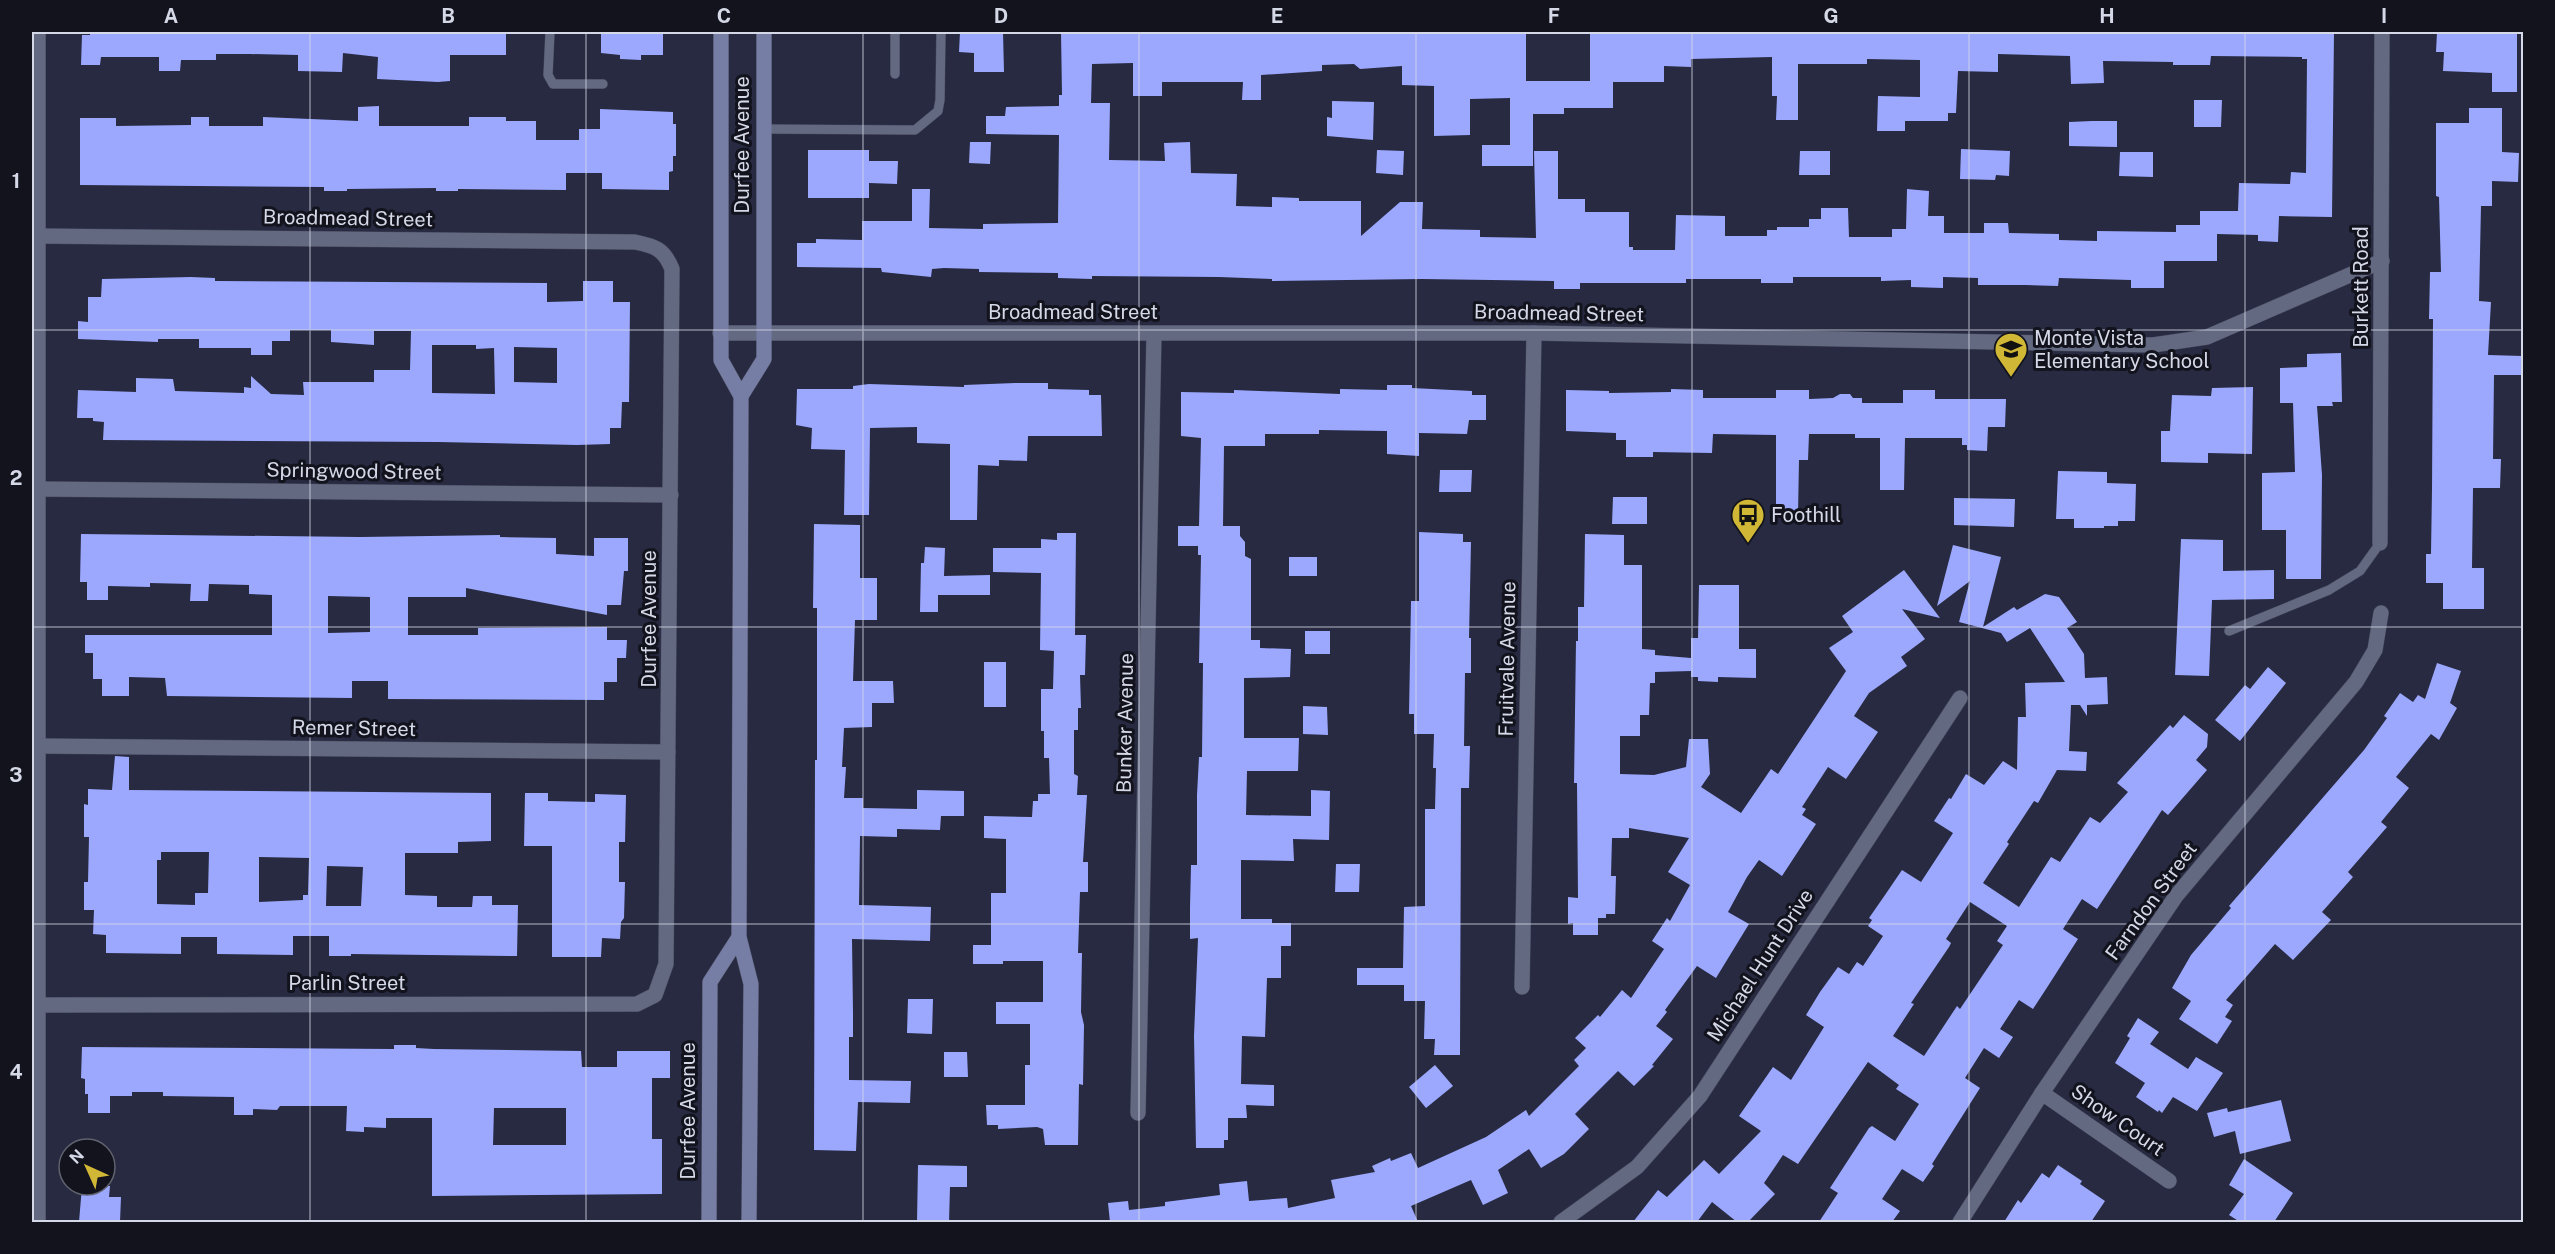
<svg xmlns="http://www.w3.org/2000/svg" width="2555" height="1254" font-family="'Public Sans',sans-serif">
<rect width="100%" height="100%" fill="#272a40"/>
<g fill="#9ca8fe" fill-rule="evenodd">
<polygon points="90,32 506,32 506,55 450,55 450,81 438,82 377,79 378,57 343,53 342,72 298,71 298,55 250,54 216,54 216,60 181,60 180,71 159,71 159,57 101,57 100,65 81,65 82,35 90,35"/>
<polygon points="601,32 663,32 663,55 641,55 641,60 620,59 620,55 601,53"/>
<polygon points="960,32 1003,32 1004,72 974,72 974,53 959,52"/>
<path d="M1061,32h465v49h64v-49h744l-2,185 -53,-1 -1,26 -20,-1v-6l-41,-1v27h-53v27h-33v-8l-72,-2 -1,8 -32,-1h-48v-7l-35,-1v11l-32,-1v-7l-30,1v-4h-88v6h-32v-4h-75v4h-106v6h-26v-8l-132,-2 -150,2v-2l-53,-2 -127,-1v3l-34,-1v-5l-79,-1v-3l-35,-1 -12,1 -1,8 -49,-5 -1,-4 -84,-1v-24h19v-4l46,1v-19h50v-32h18l-1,39 54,1v-5l75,-1 1,-88 -73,-1v-18h19l1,-9 53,-1v-11h3zM1998,54l72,2 1,28 33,-1 -1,-22 70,1v3h37l1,-9 91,1v2h5l-1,114 -15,-1 -1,12 -51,-1 -1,28h-38v14h-24v7l-79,-1v10l-38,-1v-6l-50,-1 -1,-10h-24v10h-40v-17h-16l1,-25 -22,-2 -1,40h-14v8h-43l-1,-29h-27v11h-12v8h-32v3h-10v6h-42v-20l-49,-1 -1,35h-42v-3h-4v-35h-44v-13h-27v-48h-24l2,87 -56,-1v-7l-58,-1 1,-27h-23l-39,34v-35h-62v-3l-27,-1v10l-36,-1 1,-32 -46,-1 -1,-31 -26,1 1,18 -56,-1 1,-57h-19l1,-39 41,-1v33h29v-14h81l-1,18h19v-25l61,-4v-6l32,-1 6,5 42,-3v19l32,1v50l36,-1v-36l40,-1v47h-28v21h51v-52h31v-6h49v-26h51v-16l27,1v-8l81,-2v39h5l-1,24h22v-56h69v-5l53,1v37l-42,-1 -1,35h28v-10h43v-8h8l2,-42 40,1z"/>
<polygon points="2437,32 2517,32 2517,92 2492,92 2492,73 2443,71 2444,52 2436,52"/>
<polygon points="2194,100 2222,100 2221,127 2194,127"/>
<polygon points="1332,101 1374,102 1373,140 1327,136 1327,117 1332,118"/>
<polygon points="379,106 379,126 469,126 469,117 506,117 506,121 536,121 536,140 579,140 579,129 600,129 600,109 673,112 673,124 676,124 676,156 673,156 673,171 669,172 669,190 602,189 602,173 566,173 566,190 458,189 458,191 436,191 436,188 347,189 347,191 324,191 324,187 80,185 80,118 116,118 116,126 191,125 191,117 209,117 209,126 263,126 263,117 358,121 358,107"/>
<polygon points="2469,108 2502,108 2502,152 2519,153 2518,182 2492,181 2492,206 2481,206 2479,301 2491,302 2488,355 2523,356 2523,375 2494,375 2493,459 2501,459 2500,488 2473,488 2472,568 2484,568 2484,609 2443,609 2443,583 2426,583 2426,554 2431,554 2432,489 2433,319 2429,319 2430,272 2441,272 2439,197 2436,196 2436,123 2469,123"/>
<polygon points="2092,121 2117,121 2117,147 2069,146 2069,122"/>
<polygon points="970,142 991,142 990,164 969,163"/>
<polygon points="1961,149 2010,151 2009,176 1996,175 1995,180 1960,179"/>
<polygon points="808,150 869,150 869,161 898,161 897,184 869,183 869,198 808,198"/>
<polygon points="1377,150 1404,151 1403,175 1376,173"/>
<polygon points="1800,151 1830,151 1830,175 1799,175"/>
<polygon points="2120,152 2153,152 2153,177 2119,176"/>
<path d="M191,277l24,1v3l332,2v19l36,-1v-20h30v21h17l-1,100h-7l-1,26h-11v16l-33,1 -139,-3 -335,-2 1,-18 -11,-1v-3h-16l1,-28 58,2v-14l37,1 2,12 69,2v-6l7,1v-12l20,18 33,1 -1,-13h71v-12h36l1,-39h-37v14l-43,-3v-12h-41v11h-18v14h-21v-7h-52v-9h-41v3l-80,-3v-18l10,1v-25h13l1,-18zM432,345h44v4l18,-1 1,46 -63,-1zM514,347l43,1v35l-43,-1z"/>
<polygon points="2341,353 2342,402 2332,402 2333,406 2317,406 2322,475 2321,579 2286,579 2286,530 2262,530 2262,473 2295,472 2293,403 2280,403 2280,368 2307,367 2307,354"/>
<polygon points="1015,383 1048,383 1048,389 1089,390 1089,395 1101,395 1102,436 1028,436 1027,461 999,460 999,466 978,465 977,520 950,520 950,444 917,443 917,427 870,428 869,515 844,515 845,450 811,449 812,428 796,425 797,389 853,389 853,386 869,384 964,387 964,385"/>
<polygon points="1387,385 1412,385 1412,388 1472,391 1472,395 1486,395 1486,420 1469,420 1467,434 1419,433 1419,456 1387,454 1387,431 1319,430 1319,434 1265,434 1265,446 1224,446 1223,526 1240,526 1240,536 1245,542 1245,556 1251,559 1251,640 1260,640 1260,648 1291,649 1290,677 1244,678 1244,738 1299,738 1298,771 1247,771 1246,815 1311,816 1311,790 1330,791 1329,840 1293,839 1294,861 1241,860 1241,919 1272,919 1272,923 1291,923 1291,946 1281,946 1281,978 1267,978 1265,1037 1242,1036 1241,1084 1274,1085 1274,1106 1246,1105 1247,1118 1228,1118 1228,1140 1224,1140 1224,1148 1196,1148 1194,1036 1198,938 1190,939 1190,908 1191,865 1197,865 1197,795 1199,757 1202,757 1203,663 1199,663 1201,555 1198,555 1198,546 1178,546 1178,526 1199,526 1201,438 1181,436 1181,392 1234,393 1234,390 1340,394 1340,389 1387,390"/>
<polygon points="2253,387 2252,454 2208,453 2208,463 2161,462 2161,431 2170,431 2172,395 2211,396 2212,388"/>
<polygon points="1671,389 1703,390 1703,398 1776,398 1776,390 1809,390 1809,399 1833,398 1840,394 1850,394 1853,398 1862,398 1862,403 1903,403 1903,390 1935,390 1935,399 2006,399 2005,427 1988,427 1987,451 1967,450 1967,445 1962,445 1962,438 1905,438 1904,490 1880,490 1880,438 1855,438 1855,434 1809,434 1808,460 1799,460 1798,515 1776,515 1776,435 1713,434 1712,453 1653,452 1653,457 1626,457 1626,440 1616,440 1616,433 1566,431 1566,390 1609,391 1609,393 1671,392"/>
<polygon points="1440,470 1472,470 1471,492 1439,492"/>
<polygon points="2058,471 2107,472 2107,483 2136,484 2135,521 2118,521 2118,526 2104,526 2104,528 2074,528 2074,519 2056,519"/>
<polygon points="1613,497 1647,497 1647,524 1612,524"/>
<polygon points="1954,498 2015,499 2014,527 1954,525"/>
<polygon points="814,524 860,525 860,578 877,578 877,620 855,620 853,681 893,681 894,703 872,703 872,727 844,728 842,767 846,767 844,798 863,798 863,808 917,809 917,790 964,791 964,816 941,816 940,830 897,829 897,837 860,836 859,905 931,907 930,941 852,939 853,1013 853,1037 849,1037 849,1080 911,1081 910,1103 858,1102 856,1151 814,1150 815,760 817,760 817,608 813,608"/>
<polygon points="1419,532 1463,534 1463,542 1471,542 1469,638 1471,638 1471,673 1465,673 1464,746 1470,746 1469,788 1461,788 1460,1055 1434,1055 1435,1039 1424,1039 1425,1001 1404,1001 1404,985 1357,985 1357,968 1403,968 1404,907 1425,906 1425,809 1435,809 1436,768 1433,768 1434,734 1414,734 1414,714 1409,714 1411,601 1419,601"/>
<polygon points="1057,533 1076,533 1075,635 1086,635 1085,675 1080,675 1081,708 1078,708 1078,730 1074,730 1074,774 1078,776 1077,795 1087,795 1083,862 1088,862 1088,892 1080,892 1078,953 1082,953 1081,1012 1084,1025 1083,1085 1079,1084 1078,1145 1045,1145 1043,1129 1037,1127 998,1129 998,1125 987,1125 986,1105 1025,1105 1025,1065 1030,1065 1030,1024 996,1024 996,1002 1043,1002 1043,961 1003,961 1003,964 973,964 973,945 991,945 991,893 1006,893 1006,839 984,838 984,816 1032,817 1033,801 1038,801 1038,794 1050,794 1049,758 1044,758 1044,731 1041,731 1041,689 1053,689 1054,651 1040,650 1041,573 993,572 993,548 1041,548 1041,539 1057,540"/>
<path d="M81,534l279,3 140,-2v2l56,1v16l38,2v-18h34v33h-4l-3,34h-14v10l-141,-27v9h-58v38h70v-7l129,-1v13h20l-1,18h-9v24h-13v18l-216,-1v-18h-36v17l-185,-2 -2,-18 -36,-1v19h-27v-17h-9v-26h-8v-18h187v-40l-23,-1v-9l-40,-1 -1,17h-18l1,-17 -41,-1v4l-42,-1v14h-21v-18h-7zM328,596l42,1v35l-42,1z"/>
<polygon points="1585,534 1624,535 1624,565 1642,565 1642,649 1655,650 1655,655 1691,658 1691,638 1698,638 1699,585 1739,585 1739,649 1756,649 1756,678 1718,677 1718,682 1698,681 1698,677 1691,677 1691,671 1655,672 1655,683 1650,683 1649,715 1640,715 1640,736 1620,736 1620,774 1654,775 1686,767 1689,739 1708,739 1710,774 1701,787 1741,813 1771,769 1778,774 1846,671 1829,648 1853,632 1842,616 1904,570 1940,618 1902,609 1925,639 1901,657 1907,666 1869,693 1854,716 1878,732 1846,779 1828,767 1802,807 1806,809 1802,815 1816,824 1782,876 1759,860 1747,877 1728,912 1749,924 1716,978 1697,966 1665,1010 1667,1012 1656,1026 1673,1039 1652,1065 1654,1066 1634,1086 1618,1071 1575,1114 1589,1129 1564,1154 1541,1168 1529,1149 1498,1170 1508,1193 1483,1205 1471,1180 1411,1206 1418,1222 1110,1222 1108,1203 1128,1201 1129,1210 1165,1206 1165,1202 1220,1195 1219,1184 1247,1181 1249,1201 1287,1198 1288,1208 1335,1198 1331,1180 1375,1172 1372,1166 1390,1158 1391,1161 1411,1153 1418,1168 1486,1137 1526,1110 1529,1116 1579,1066 1574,1060 1586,1048 1575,1038 1598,1015 1600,1017 1622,990 1631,998 1664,949 1652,941 1667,918 1670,921 1690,885 1668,872 1689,838 1629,828 1629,838 1612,838 1611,876 1616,876 1615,914 1606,914 1606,918 1598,918 1598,935 1573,935 1573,923 1568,924 1568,897 1578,898 1577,783 1574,783 1576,641 1578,641 1578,607 1584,607"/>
<polygon points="2181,539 2223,540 2223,571 2274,570 2274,599 2212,600 2209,676 2175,675"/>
<path d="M1953,545l48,12 -18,70 31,-20 3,3 28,-16 14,3 18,25 -10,6 17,26 1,24 22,-1 1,27 -21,1v11l-7,-11h-9l-2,46 18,1 -1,19 -29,-1 -19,33 -4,-2 -27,41 2,2 -26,39 36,24 32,-50 9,5 30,-45 10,6 28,-31 -11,-9 53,-58 3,3 11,-13 24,19 -1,13 -11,13 11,10 -39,45 -6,-5 -65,99 -15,-10 -19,30 15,10 -30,47 -15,23 -14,-9 -19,29 13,8 -14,21 -15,-10 -19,30 15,10 -48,76 2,2 -11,16 -21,-13 -20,30 18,12 -8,11h-73l19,-29 -8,-5 39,-60 3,-2 23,15 24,-37 -23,-15 3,-4 -31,-23 -70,102 -15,-9 -19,28 11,11 -27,28h-11l-25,-20 -15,20h-64l25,-32 9,7 37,-37 15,14 42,-43 -22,-15 34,-49 18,13 33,-53 -18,-12 14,-23 18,-25 11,7 8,-12 6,4 20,-30 -15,-10 4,-6 -3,-2 16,-23 17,-25 19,12 32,-49 -19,-12 15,-23 2,1 15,-25 18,11 19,-24 14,9 1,-53h8l-1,-34 40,-1 -35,-54 -23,14 -6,-9 -42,-11 11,-41 -33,25zM1970,902l37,24 -10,15 6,4 -43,64 -3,-3 -33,50 -31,-20 21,-32 -3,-1 38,-56 2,-4 -5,-4z"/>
<polygon points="925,547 945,548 944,576 990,575 990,595 938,595 938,612 920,612 921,563 924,563"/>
<rect x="1289" y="557" width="28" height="19"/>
<rect x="1305" y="631" width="25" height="23"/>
<rect x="984" y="662" width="22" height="45"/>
<polygon points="2437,663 2461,671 2450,703 2457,708 2439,740 2431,734 2396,777 2409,788 2381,822 2387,827 2348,872 2353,877 2322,912 2331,920 2293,960 2275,944 2226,1000 2233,1005 2225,1017 2232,1021 2217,1044 2179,1019 2191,1001 2172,988 2191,955 2231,908 2229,906 2364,750 2387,718 2384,716 2400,693 2413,702 2418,695 2425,699"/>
<polygon points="2268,667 2286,683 2240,741 2215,720 2245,685 2250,689"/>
<polygon points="1303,706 1327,707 1328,735 1303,734"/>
<path d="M115,756l14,1v33l362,3v48l-33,1v11h-53v42l32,1v11h35l1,-11h19v9h26l-1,51 -166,-2v2h-22v-20h-36v19l-76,-1v-17h-36v17l-75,-1v-18l-13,-1 1,-24h-10v-28h4l1,-45h-5v-33l4,1v-16l24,1zM161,852h48l-1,41h-13v12l-38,-1v-44h4zM259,857l50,1 -1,37h-5v5l-44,2zM327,866l36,1 -2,39h-35z"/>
<polygon points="525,793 548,793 548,801 595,802 595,794 626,795 625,842 619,842 619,882 625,882 624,918 621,922 620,939 602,938 601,957 552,957 552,846 524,846"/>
<polygon points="1336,864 1360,864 1359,892 1335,892"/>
<polygon points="908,999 933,999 932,1034 907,1033"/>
<polygon points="2138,1018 2159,1032 2150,1044 2188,1069 2196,1057 2223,1073 2197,1111 2173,1097 2162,1113 2159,1110 2158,1112 2136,1097 2145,1083 2115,1063 2130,1038 2127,1036"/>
<path d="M394,1045h22v3l18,1 147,2 1,16h35v-16h53v27h-18v61h10v55l-230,2v-78h-46v10l-22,-1v5l-18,-1 1,-25h-67l-3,4 -24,-1v6h-19v-18l-71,-1v-4h-31v4h-22v17h-22v-19h-3v-15l-4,-1 1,-31 312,2zM494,1108h72v37h-73z"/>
<polygon points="944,1052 967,1052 968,1077 944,1077"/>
<polygon points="1435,1065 1453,1086 1426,1108 1409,1087"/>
<polygon points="2281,1100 2291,1141 2240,1154 2235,1131 2214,1137 2207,1113 2227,1108 2228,1112"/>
<polygon points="2244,1159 2293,1193 2274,1222 2240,1222 2229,1215 2244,1194 2229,1185"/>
<polygon points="918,1165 967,1166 967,1187 950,1187 949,1222 917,1222"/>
<polygon points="2058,1165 2082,1181 2080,1184 2105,1201 2091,1222 2004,1222 2018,1200 2021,1203 2042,1173 2049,1178"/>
<polygon points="82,1186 110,1186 109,1197 121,1197 120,1222 79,1222"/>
</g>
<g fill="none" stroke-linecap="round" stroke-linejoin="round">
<g stroke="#434558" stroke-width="10">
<g id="lane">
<polyline points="550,32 548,75 553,84 603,84"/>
<polyline points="895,74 895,32"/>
<polyline points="763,129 915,130 938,111 940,100 941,32"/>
<polyline points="2229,631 2329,590 2360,571 2380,543"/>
</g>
</g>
<g stroke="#434558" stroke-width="16">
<g id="street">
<polyline points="38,32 38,1222"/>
<path d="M38,236l597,6c20,4 29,7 37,27l-6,695 -11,31 -18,9 -599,1"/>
<polyline points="720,333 1534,333 2153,345 2207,337 2382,261"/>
<polyline points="38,489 671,495"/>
<polyline points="2380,543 2382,32"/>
<polyline points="38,746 668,752"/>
<polyline points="1522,987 1534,333"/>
<polyline points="2042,1093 2169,1181"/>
<polyline points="1138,1113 1154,334"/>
<polyline points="1561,1222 1637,1167 1700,1096 1960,698"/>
<polyline points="1960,1222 2042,1093 2176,896 2356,682 2375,650 2381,613"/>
</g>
</g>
<g stroke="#434558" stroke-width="16">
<g id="secondary">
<polyline points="721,32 721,360 741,396 739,937 751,984 749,1222"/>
<polyline points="741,396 764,359 764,32"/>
<polyline points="709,1222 710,982 739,937"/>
</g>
</g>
<use href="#lane" stroke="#646982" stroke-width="9"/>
<use href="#street" stroke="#646982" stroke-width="15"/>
<use href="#secondary" stroke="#777ea5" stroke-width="15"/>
</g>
<path fill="none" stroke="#d5d8e7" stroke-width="1.5" stroke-opacity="0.55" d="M310,32v1190M586,32v1190M863,32v1190M1139,32v1190M1416,32v1190M1692,32v1190M1969,32v1190M2245,32v1190M32,330h2492M32,627h2492M32,924h2492"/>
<defs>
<g id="school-pin" transform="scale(1.725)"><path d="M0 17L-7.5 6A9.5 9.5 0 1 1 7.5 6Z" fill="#d1b736" stroke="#12131d"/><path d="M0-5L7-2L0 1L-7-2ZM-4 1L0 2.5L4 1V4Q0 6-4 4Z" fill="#111"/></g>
<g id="bus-pin" transform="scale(1.725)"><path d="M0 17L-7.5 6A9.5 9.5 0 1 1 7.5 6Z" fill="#d1b736" stroke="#12131d"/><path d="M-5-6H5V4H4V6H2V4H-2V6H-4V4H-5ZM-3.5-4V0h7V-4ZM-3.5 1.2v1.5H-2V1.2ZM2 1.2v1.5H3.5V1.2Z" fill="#111"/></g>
</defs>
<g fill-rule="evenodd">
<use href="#school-pin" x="2011" y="349"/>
<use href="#bus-pin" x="1748" y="515"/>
</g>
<g text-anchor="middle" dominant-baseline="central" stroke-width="6" stroke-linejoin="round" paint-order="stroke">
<g font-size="20" fill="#d5d8e7" stroke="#12131d">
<text transform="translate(742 145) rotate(-90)">Durfee Avenue</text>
<text transform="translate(348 218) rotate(1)">Broadmead Street</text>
<text transform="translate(2361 287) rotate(-90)">Burkett Road</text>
<text x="1073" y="312">Broadmead Street</text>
<text transform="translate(1559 313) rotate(1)">Broadmead Street</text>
<text transform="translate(354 471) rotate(1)">Springwood Street</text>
<text transform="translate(649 619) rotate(-90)">Durfee Avenue</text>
<text transform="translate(1507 659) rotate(-89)">Fruitvale Avenue</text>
<text transform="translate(1125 723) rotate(-89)">Bunker Avenue</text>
<text transform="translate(354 728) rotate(1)">Remer Street</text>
<text transform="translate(2151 901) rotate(-54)">Farndon Street</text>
<text transform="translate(1760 965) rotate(-57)">Michael Hunt Drive</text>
<text x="347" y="983">Parlin Street</text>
<text transform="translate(688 1111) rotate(-90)">Durfee Avenue</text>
<text transform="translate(2118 1120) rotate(35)">Show Court</text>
</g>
<g font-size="20" fill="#d5d8e7" stroke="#12131d" text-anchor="start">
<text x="2034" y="338">Monte Vista<tspan x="2034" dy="23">Elementary School</tspan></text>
<text x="1771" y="515">Foothill</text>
</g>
</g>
<rect width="2555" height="1254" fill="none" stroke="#12131d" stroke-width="66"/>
<g transform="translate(87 1167) rotate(315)"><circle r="28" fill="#12131d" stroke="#60626e" stroke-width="1.5"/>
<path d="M0-4.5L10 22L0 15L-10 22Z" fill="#d1b736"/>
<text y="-9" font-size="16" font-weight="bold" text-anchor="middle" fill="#d5d8e7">N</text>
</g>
<rect x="33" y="33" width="2489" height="1188" fill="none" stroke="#d5d8e7" stroke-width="2"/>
<g font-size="20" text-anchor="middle" font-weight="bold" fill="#d5d8e7">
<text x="171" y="23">A</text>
<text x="448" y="23">B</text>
<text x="724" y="23">C</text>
<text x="1001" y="23">D</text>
<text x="1277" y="23">E</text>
<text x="1554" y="23">F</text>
<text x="1831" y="23">G</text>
<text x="2107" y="23">H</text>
<text x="2384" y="23">I</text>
<text x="16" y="188">1</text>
<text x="16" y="485">2</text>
<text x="16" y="782">3</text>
<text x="16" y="1079">4</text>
</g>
</svg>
